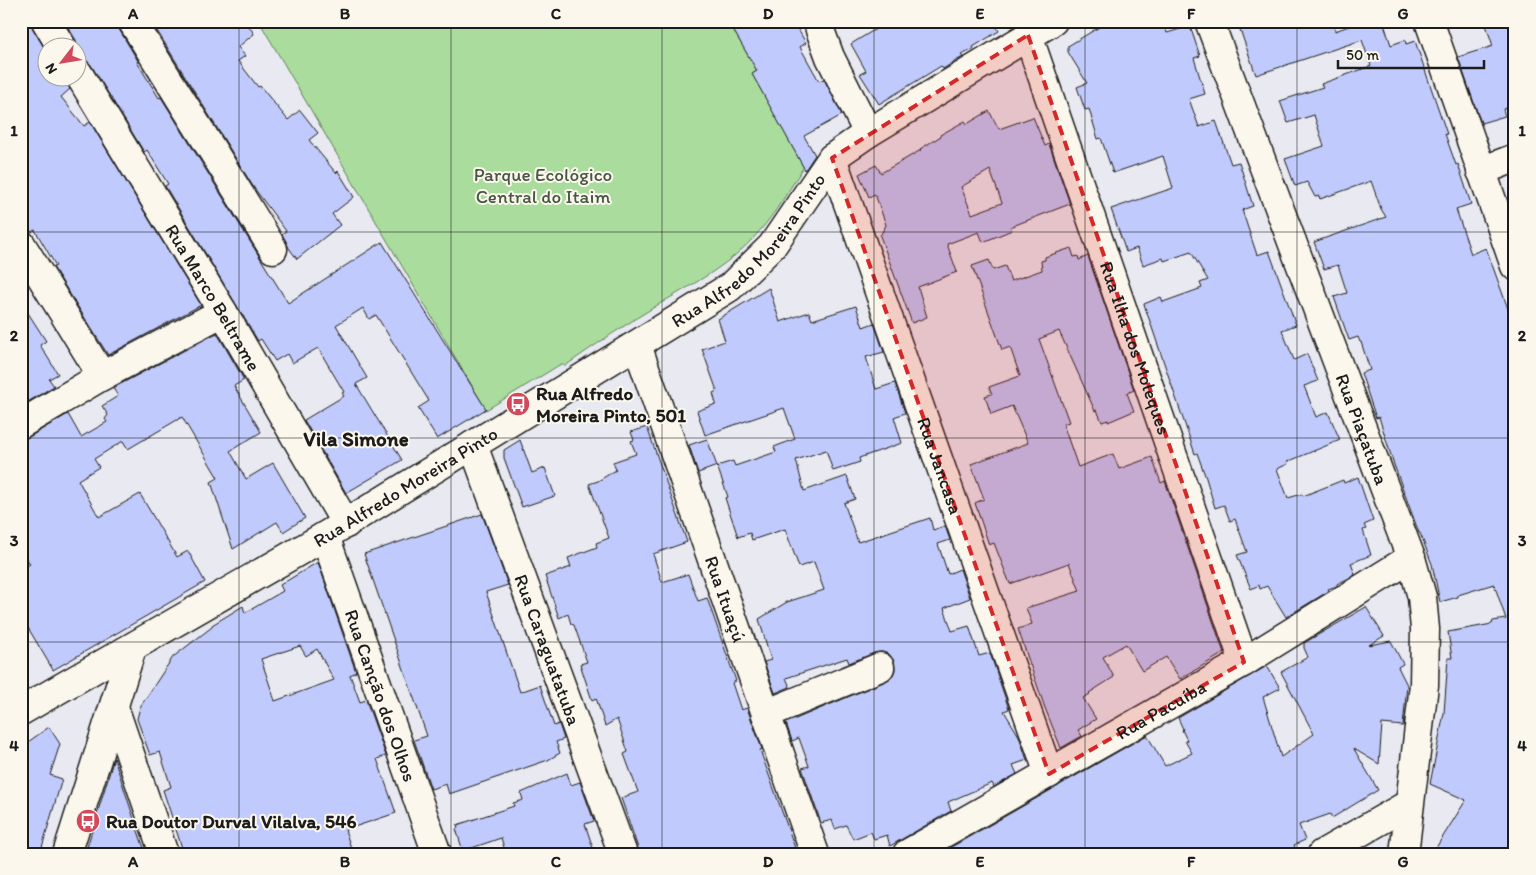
<svg xmlns="http://www.w3.org/2000/svg" width="1536" height="875" font-family="Itim,sans-serif">
<rect width="100%" height="100%" fill="#e9eaf1"/>
<filter id="ink" filterUnits="userSpaceOnUse"><feTurbulence type="fractalNoise" baseFrequency=".02" numOctaves="2"/><feDisplacementMap in="SourceGraphic" scale="10" xChannelSelector="R" yChannelSelector="G"/><feConvolveMatrix kernelMatrix="1 2 1 2 8 2 1 2 1" color-interpolation-filters="sRGB"/></filter>
<g filter="url(#ink)">
<path fill="#a9dc9d" stroke="#627c5c" d="M259,21h475l71,144c-15,23 -29,48 -48,69 -26,30 -62,49 -96,69 -33,20 -65,41 -96,63l-4,-2 -75,46z"/>
<g fill="#c0cafc" stroke="#1c1c1c" fill-rule="evenodd">
<polygon points="21,21 30,21 33,29 48,54 48,78 64,78 70,89 61,97 84,126 90,122 201,305 108,355 53,267 56,266 35,230 31,232 28,230 21,228"/>
<polygon points="64,21 116,21 119,29 138,61 137,62 159,98 161,97 288,303 382,242 486,409 437,439 418,408 429,401 376,315 369,319 363,308 336,325 367,378 356,384 402,460 346,493 304,420 344,396 342,393 344,392 318,348 292,363 287,354 275,361 261,339 258,341 165,186 168,184 147,150 144,152 91,65 86,60 79,58 78,55 76,40"/>
<polygon points="151,21 246,21 254,34 238,47 245,56 238,61 258,87 260,86 288,120 300,110 318,133 309,140 336,173 338,171 354,197 332,214 340,225 297,259 289,248 282,234 286,231 254,188"/>
<polygon points="728,21 793,21 806,43 800,47 819,81 824,79 842,115 804,136 815,155 805,170 752,74 757,71"/>
<polygon points="889,21 993,21 999,31 973,47 974,49 961,55 963,57 954,62 943,69 941,66 879,104 860,74 866,71 851,44"/>
<polygon points="1109,21 1163,21 1167,33 1190,26 1200,56 1194,58 1205,94 1189,99 1199,127 1216,121 1231,164 1239,162 1253,206 1242,210 1257,255 1269,251 1296,325 1282,330 1294,360 1307,354 1318,381 1304,386 1316,417 1328,412 1340,440 1287,462 1288,464 1277,469 1288,498 1302,494 1303,496 1343,480 1344,483 1358,477 1373,521 1364,525 1366,529 1363,530 1371,555 1351,563 1355,575 1337,584 1337,586 1328,589 1329,591 1286,617 1267,586 1260,589 1259,585 1251,589 1237,555 1247,552 1235,519 1230,521 1224,505 1215,508 1206,478 1197,453 1195,454 1144,304 1161,297 1163,302 1202,288 1200,283 1208,280 1191,252 1164,261 1163,258 1143,265 1137,248 1126,252 1111,209 1173,188 1163,156 1113,173 1101,138 1098,139 1089,109 1085,110 1077,87 1087,83 1068,52 1068,46"/>
<polygon points="1237,21 1334,21 1335,31 1363,21 1383,21 1391,45 1405,40 1406,44 1415,41 1447,134 1445,134 1456,165 1458,164 1471,204 1456,209 1471,254 1486,248 1515,328 1515,854 1432,854 1466,800 1430,784 1444,713 1448,658 1452,658 1448,632 1492,624 1493,621 1506,619 1494,584 1458,595 1458,597 1440,602 1432,564 1420,533 1419,533 1393,462 1379,417 1376,418 1361,373 1370,370 1361,342 1360,342 1358,337 1349,340 1334,297 1347,293 1338,265 1324,269 1314,242 1386,217 1381,209 1371,181 1320,199 1319,196 1315,197 1307,182 1295,186 1285,159 1324,146 1314,115 1288,123 1280,101 1323,87 1321,84 1371,66 1362,40 1256,75"/>
<polygon points="1495,21 1515,21 1515,62 1511,63 1515,76 1515,106 1503,109 1505,116 1481,123 1458,57 1493,46 1486,25"/>
<path d="M989,111l10,18 34,-12 12,29 4,-2 21,60 -60,23 2,3 -29,12 -4,-10 -32,12 10,28 -39,15 9,30 -15,6 -32,-87 6,-11 -11,-31 -6,3 -10,-23 17,-9 5,8 40,-23 -1,-1 21,-13 -1,-1 25,-14 2,3zM990,170l12,33 -30,11 -11,-27z"/>
<polygon points="1071,248 1074,257 1078,256 1079,260 1088,256 1134,390 1127,393 1134,411 1108,422 1108,420 1102,422 1097,410 1095,411 1059,331 1039,339 1069,422 1063,424 1078,467 1113,454 1119,469 1152,457 1161,483 1165,481 1224,653 1180,679 1166,657 1142,671 1126,644 1103,657 1114,677 1089,693 1090,694 1083,698 1096,719 1078,730 1082,736 1061,748 1045,708 1018,629 1032,624 1026,608 1080,591 1069,563 1010,584 994,543 989,545 975,503 984,499 971,464 1028,443 1012,406 991,414 985,396 992,394 989,387 1020,376 1010,347 1002,350 972,266 989,260 993,270 1005,266 1011,281 1042,270 1041,261 1045,260 1045,257"/>
<polygon points="769,288 780,322 809,312 812,320 856,306 863,327 874,323 884,352 866,357 876,389 895,383 905,413 894,417 902,443 859,458 860,462 833,471 826,450 796,460 804,491 847,476 855,499 844,503 858,542 930,518 933,530 945,526 950,540 938,544 948,574 960,569 970,598 944,608 952,631 969,626 979,656 990,653 1009,709 1004,711 1019,736 1027,760 1013,765 1017,774 994,787 992,783 948,802 951,811 890,846 887,835 874,839 871,832 853,839 846,825 835,829 832,820 821,823 802,768 809,766 799,738 792,741 786,723 886,681 892,677 895,670 894,661 889,654 882,652 874,653 849,663 847,658 786,678 790,687 775,693 764,662 771,660 759,619 787,602 824,590 814,562 799,567 785,529 752,540 750,533 738,537 725,498 728,497 717,466 733,461 735,466 776,452 774,447 795,439 784,408 705,435 697,411 716,404 713,393 717,391 702,349 725,341 718,319"/>
<polygon points="21,302 46,341 40,345 58,374 49,379 54,386 21,406"/>
<polygon points="217,333 244,380 234,386 261,432 230,451 246,479 273,463 305,518 283,532 277,522 233,549 211,482 218,478 182,417 128,449 123,441 94,459 99,467 78,480 99,517 140,494 177,557 188,551 205,582 53,670 21,616 21,570 30,564 21,549 21,440 29,437 68,414 81,437 107,422 105,419 108,415 102,406 118,396 113,388"/>
<polygon points="647,427 687,542 653,554 662,582 688,574 698,601 707,598 736,681 732,683 741,710 747,708 762,749 760,750 795,848 791,850 792,854 640,854 621,798 638,792 624,754 628,752 617,719 605,726 596,698 592,700 580,664 587,662 574,625 571,624 568,614 559,618 545,576 571,567 568,558 597,547 596,543 609,538 589,484 598,481 616,470 613,462 636,454 631,441 634,440 631,432"/>
<polygon points="707,439 717,466 698,473 689,445"/>
<polygon points="520,440 532,473 545,468 555,496 522,507 504,458 504,450"/>
<polygon points="482,514 508,585 486,592 520,692 540,685 554,726 559,724 564,739 556,742 560,753 548,760 449,794 446,784 431,789 414,740 427,736 364,554"/>
<path d="M318,562l38,110 -6,3 10,27 6,-2 20,56 -9,3 19,54 -51,17 8,24h-169l-21,-64 8,-3 -11,-35 -10,3 -13,-36 3,-12 33,-50 39,-30v-2l31,-19 2,7 38,-22 -3,-6zM300,646l6,10 11,-7 17,31 -59,21 -14,-42z"/>
<polygon points="1366,607 1384,636 1369,645 1391,641 1403,664 1398,667 1407,685 1403,726 1382,724 1379,764 1354,749 1378,790 1332,818 1330,814 1299,825 1305,840 1294,845 1298,854 939,854 1147,735 1165,766 1192,753 1185,741 1187,740 1182,730 1183,729 1178,718 1267,666 1280,688 1263,697 1281,757 1314,734 1281,672 1308,657 1304,648 1304,643"/>
<polygon points="49,727 60,744 50,775 62,779 40,854 21,854 21,747"/>
<polygon points="114,758 138,831 146,854 85,854"/>
<polygon points="567,773 571,785 580,782 594,821 585,824 595,854 506,854 501,838 463,851 456,829 458,828 457,825 514,806 513,803 523,800 521,793"/>
</g>
<g fill="none" stroke-linecap="round" stroke-linejoin="round">
<g stroke="#1c1c1c" stroke-width="31">
<g id="minor">
<polyline points="46,21 62,48"/>
<path d="M132,21c47,76 95,152 141,228"/>
<polyline points="818,21 820,30 830,57 868,133"/>
<path id="s1" d="M1209,21l202,537 11,39 3,32 -1,56 -20,169"/>
<polyline points="1429,21 1515,266"/>
<path id="s2" d="M1028,35l216,627"/>
<path id="s3" d="M78,73l145,239 123,212"/>
<path id="s4" d="M832,158l217,616"/>
<polyline points="1481,171 1515,158"/>
<polyline points="21,244 102,376"/>
<path id="s5" d="M637,345l178,509"/>
<polyline points="21,424 102,376 223,312"/>
<path id="s6" d="M473,445l150,409"/>
<path id="s7" d="M325,536l112,318"/>
<polyline points="114,707 164,854"/>
<path id="s8" d="M21,711l304,-175 405,-249 42,-41 60,-88 36,-25 185,-112"/>
<polyline points="766,714 880,667"/>
<polyline points="67,854 132,648"/>
<path id="s9" d="M907,854l337,-192 167,-104"/>
<polyline points="1322,854 1409,804"/>
</g>
</g>
<use href="#minor" stroke="#fbf7ec" stroke-width="28"/>
</g>
</g>
<path fill="#d62828" fill-opacity="0.2" stroke="#d62828" stroke-width="4" stroke-dasharray="10 6" stroke-linejoin="round" d="M1028,35l216,627 -195,112 -217,-616z"/>
<path fill="none" stroke="#1c1c1c" stroke-width="1" stroke-opacity="0.55" d="M239,21v833M451,21v833M662,21v833M874,21v833M1085,21v833M1297,21v833M21,232h1494M21,438h1494M21,642h1494"/>
<defs>
<g id="bus-disc" transform="scale(1.25)"><circle r="9.5" fill="#d1495b" stroke="#fbf7ec"/><path d="M-5-6H5V4H4V6H2V4H-2V6H-4V4H-5ZM-3.5-4V0h7V-4ZM-3.5 1.2v1.5H-2V1.2ZM2 1.2v1.5H3.5V1.2Z" fill="#fff"/></g>
</defs>
<g fill-rule="evenodd">
<use href="#bus-disc" x="518" y="404"/>
<use href="#bus-disc" x="88" y="821"/>
</g>
<g text-anchor="middle" dominant-baseline="central" stroke-width="4" stroke-linejoin="round" paint-order="stroke">
<g font-size="19" fill="#465643" stroke="#fbf7ec">
<text x="543" y="174">Parque Ecológico<tspan x="543" dy="22">Central do Itaim</tspan></text>
</g>
<g font-size="19" fill="#1c1c1c" stroke="#fbf7ec">
<text stroke="none"><textPath href="#s8" startOffset="865">Rua Alfredo Moreira Pinto</textPath></text>
<text stroke="none"><textPath href="#s3" startOffset="262">Rua Marco Beltrame</textPath></text>
<text stroke="none"><textPath href="#s2" startOffset="331">Rua Ilha dos Moleques</textPath></text>
<text stroke="none"><textPath href="#s1" startOffset="436">Rua Piaçatuba</textPath></text>
<text stroke="none"><textPath href="#s4" startOffset="326">Rua Jancasa</textPath></text>
<text stroke="none"><textPath href="#s8" startOffset="445">Rua Alfredo Moreira Pinto</textPath></text>
<text stroke="none"><textPath href="#s5" startOffset="269">Rua Ituaçú</textPath></text>
<text stroke="none"><textPath href="#s6" startOffset="218">Rua Caraguatatuba</textPath></text>
<text stroke="none"><textPath href="#s7" startOffset="169">Rua Canção dos Olhos</textPath></text>
<text stroke="none"><textPath href="#s9" startOffset="292">Rua Pacuíba</textPath></text>
</g>
<g font-size="19" font-weight="bold" fill="#1c1c1c" stroke="#fbf7ec" text-anchor="start">
<text x="536" y="393">Rua Alfredo<tspan x="536" dy="22">Moreira Pinto, 501</tspan></text>
<text x="106" y="821">Rua Doutor Durval Vilalva, 546</text>
</g>
<g font-size="21" font-weight="bold" fill="#1c1c1c" stroke="#fbf7ec">
<text x="356" y="438">Vila Simone</text>
</g>
</g>
<rect width="1536" height="875" fill="none" stroke="#fbf7ec" stroke-width="55"/>
<g transform="translate(62 62) rotate(239)"><circle r="24" fill="#fbf7ec" stroke="#a29f99"/>
<path d="M0-4L9 19L0 12L-9 19Z" fill="#d1495b"/>
<text y="-8" font-size="14" font-weight="bold" text-anchor="middle" fill="#1c1c1c">N</text>
</g>
<path d="M1338 60v8h146v-8" fill="none" stroke="#1c1c1c" stroke-width="2.5"/>
<text x="1346" y="60" font-size="15" fill="#1c1c1c" stroke="#fbf7ec" stroke-width="4" paint-order="stroke">50 m</text>
<rect x="28" y="28" width="1480" height="820" fill="none" stroke="#1c1c1c" stroke-width="2"/>
<g font-size="16" text-anchor="middle" font-weight="bold" fill="#1c1c1c">
<text x="133" y="19">A</text>
<text x="345" y="19">B</text>
<text x="556" y="19">C</text>
<text x="768" y="19">D</text>
<text x="980" y="19">E</text>
<text x="1191" y="19">F</text>
<text x="1403" y="19">G</text>
<text x="14" y="136">1</text>
<text x="1522" y="136">1</text>
<text x="14" y="341">2</text>
<text x="1522" y="341">2</text>
<text x="14" y="546">3</text>
<text x="1522" y="546">3</text>
<text x="14" y="751">4</text>
<text x="1522" y="751">4</text>
<text x="133" y="867">A</text>
<text x="345" y="867">B</text>
<text x="556" y="867">C</text>
<text x="768" y="867">D</text>
<text x="980" y="867">E</text>
<text x="1191" y="867">F</text>
<text x="1403" y="867">G</text>
</g>
</svg>
